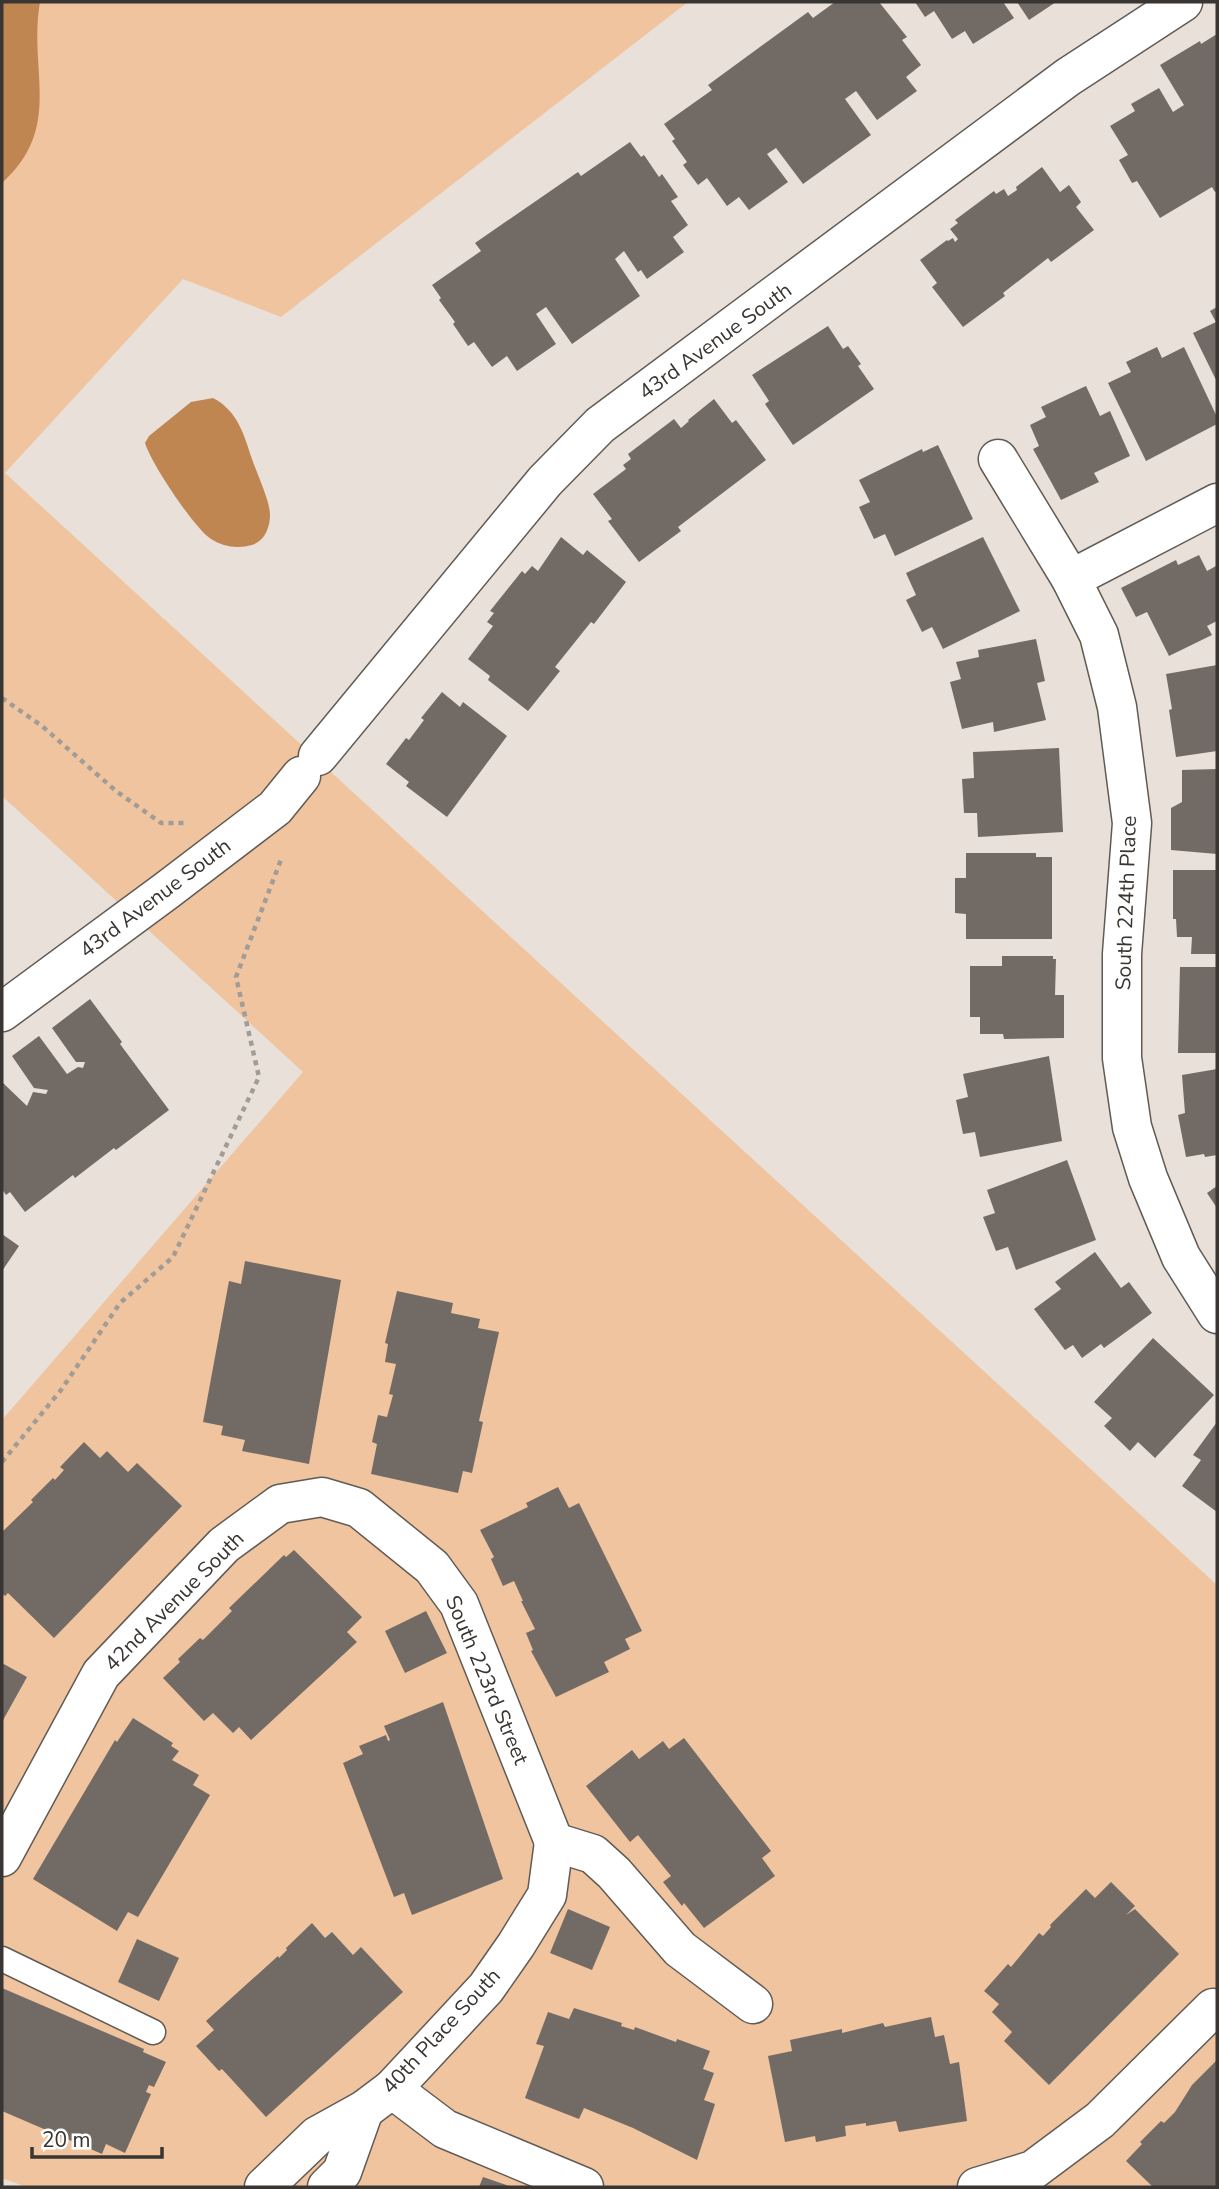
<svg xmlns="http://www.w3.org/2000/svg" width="1219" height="2189" font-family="'Nunito Sans',sans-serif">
<rect width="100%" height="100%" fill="#e8e0d9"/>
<polygon fill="#efc49f" points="2,2 688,2 281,317 183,279 5,473 1217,1585 1217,2187 26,2187 2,2178 2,1420 303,1072 2,796"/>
<g fill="#bf8652">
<path d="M2,2h38c-12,69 24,125 -38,181z"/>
<path d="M213,398c25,13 31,37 39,61 5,15 18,42 18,56 0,12 -5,26 -18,30 -14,4 -29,2 -41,-6 -17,-11 -60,-76 -66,-96l4,-7 42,-34z"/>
</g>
<g fill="#726b65">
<polygon points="835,2 879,2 907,37 902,40 921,65 906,77 917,91 877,120 856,91 845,99 871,135 803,184 776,148 767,154 788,182 749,210 739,197 727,206 707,178 698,185 683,165 687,162 672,141 675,139 664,124 712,90 708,85 808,12 813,18"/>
<polygon points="915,2 1003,2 1014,18 973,44 965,31 952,39 934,11 925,17"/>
<polygon points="1017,2 1056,2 1029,20"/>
<polygon points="1217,34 1217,191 1215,192 1212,187 1160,218 1137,181 1132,183 1119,160 1128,155 1110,126 1135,111 1131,104 1159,88 1173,112 1184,105 1160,65 1200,41 1201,44"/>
<polygon points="630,142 641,157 644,155 659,177 662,174 678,197 671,201 688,225 673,237 684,252 647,279 641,270 638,272 624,251 615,259 640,296 572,344 546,307 536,314 556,344 517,371 507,356 492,367 474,342 468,346 453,324 455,322 439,300 441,298 432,285 481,251 475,243 578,172 581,176"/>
<polygon points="1042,167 1060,192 1069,185 1081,202 1076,207 1094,230 1051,262 1048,258 1003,293 1005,296 963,327 932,287 937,283 920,260 947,240 948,241 953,238 955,242 958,239 950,229 958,223 955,220 994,191 996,194 1004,189 1008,196 1017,190 1016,187"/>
<polygon points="1217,307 1217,382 1193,333 1216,322 1210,311"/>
<polygon points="828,326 843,349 848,346 861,364 858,366 874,389 793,445 765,404 769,401 752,375"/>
<polygon points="1157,347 1162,358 1184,347 1217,417 1217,424 1146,461 1108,383 1131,372 1126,362"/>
<polygon points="1086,386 1100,416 1110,411 1130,456 1094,473 1099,482 1061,500 1033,449 1039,446 1030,425 1046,417 1041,407"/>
<polygon points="714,399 732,423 736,420 766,460 678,527 681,531 639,562 608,521 612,519 593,494 626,469 623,465 631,459 628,454 674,419 681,428 689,421 688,420"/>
<polygon points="938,445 973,519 895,556 885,534 874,539 859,507 870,502 859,480 922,449 923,452"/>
<polygon points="561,537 583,555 587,550 626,582 594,624 591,622 555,667 560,671 528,711 488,680 490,676 468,659 493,626 487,622 494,613 490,611 522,571 525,574 532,566 538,571"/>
<polygon points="983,537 1020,611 943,649 932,627 922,632 906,600 916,595 906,573"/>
<polygon points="1199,555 1207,571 1216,566 1217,570 1217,621 1207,626 1212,635 1169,656 1147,612 1136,617 1121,588 1176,560 1178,565"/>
<polygon points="1036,639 1045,681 1037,683 1046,720 994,732 993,722 962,729 950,682 961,679 956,662 979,657 978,650"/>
<polygon points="1217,665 1217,751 1176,757 1169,710 1172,709 1166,674"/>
<polygon points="442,692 460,707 463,702 507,736 447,817 406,786 409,782 386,764 406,738 409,740 424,720 421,718"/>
<polygon points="1059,748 1063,832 978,837 977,813 964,813 962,779 974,778 973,752"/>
<polygon points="1217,769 1217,854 1171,850 1171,808 1182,802 1182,770"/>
<polygon points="966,853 1036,853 1036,857 1052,857 1052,939 966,939 966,914 955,913 955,878 966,878"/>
<polygon points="1173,870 1217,870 1217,954 1191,954 1192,937 1177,937 1176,919 1173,919"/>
<polygon points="1002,956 1053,956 1053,959 1056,959 1055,995 1064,995 1064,1038 1004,1039 1003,1034 980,1034 980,1017 970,1017 970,966 1002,966"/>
<polygon points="1180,967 1217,967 1217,1053 1178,1053"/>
<polygon points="90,999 122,1042 120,1044 169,1110 116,1150 114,1148 75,1178 73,1175 25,1212 10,1192 6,1195 2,1189 2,1082 27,1106 33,1092 46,1094 48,1090 34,1088 12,1056 39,1036 67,1074 78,1067 83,1068 85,1062 76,1062 52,1028"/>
<polygon points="1049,1056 1062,1141 980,1157 975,1132 963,1134 956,1100 968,1097 963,1074"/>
<polygon points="1217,1069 1217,1155 1205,1157 1204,1154 1186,1157 1178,1115 1185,1113 1182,1075"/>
<polygon points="1067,1160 1096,1240 1016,1270 1008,1247 996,1251 983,1217 995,1213 987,1190"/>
<polygon points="1217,1186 1217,1208 1207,1193"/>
<polygon points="2,1234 19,1246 2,1271"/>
<polygon points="1095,1252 1121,1288 1129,1282 1152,1313 1104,1348 1101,1344 1082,1358 1073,1345 1065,1350 1034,1309 1061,1289 1055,1282"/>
<polygon points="245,1261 341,1280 309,1464 242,1451 245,1440 221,1435 223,1426 203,1422 229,1281 241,1284"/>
<polygon points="397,1291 453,1303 451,1313 480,1319 478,1328 499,1332 479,1421 483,1422 472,1473 463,1471 458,1493 371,1474 377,1444 372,1442 378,1415 387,1417 393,1395 389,1394 396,1364 385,1362 388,1344 385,1343"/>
<polygon points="1153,1338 1214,1395 1155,1458 1138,1442 1130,1451 1104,1426 1112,1418 1094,1402"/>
<polygon points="1217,1422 1217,1512 1182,1486 1201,1460 1193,1455"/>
<polygon points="84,1442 100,1458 107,1451 128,1472 137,1463 182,1506 54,1638 8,1593 5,1596 2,1593 2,1532 33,1502 31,1500 53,1478 55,1480 64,1470 60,1467"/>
<polygon points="558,1487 569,1508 579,1503 642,1631 625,1639 630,1649 604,1662 609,1672 556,1697 531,1651 533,1650 526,1633 535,1629 521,1601 523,1601 514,1581 503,1586 491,1559 494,1557 480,1530 528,1507 526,1503"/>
<polygon points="294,1550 362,1617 347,1632 357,1642 251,1740 239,1727 233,1733 213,1713 204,1721 163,1678 180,1662 178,1659 200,1638 203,1640 232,1611 229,1608 284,1555 286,1557"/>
<polygon points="426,1611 447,1653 405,1673 385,1631"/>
<polygon points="2,1663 27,1677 2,1722"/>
<polygon points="443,1702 503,1879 412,1915 404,1893 394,1897 343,1763 363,1754 359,1746 386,1735 388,1741 390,1740 384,1726"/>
<polygon points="133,1718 173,1743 171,1746 179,1751 172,1760 199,1775 193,1785 210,1795 138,1917 128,1912 117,1931 33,1879 115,1740 117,1742"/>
<polygon points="684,1738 771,1851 762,1858 775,1876 704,1928 684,1903 682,1906 663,1882 671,1876 638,1835 630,1842 586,1786 632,1750 639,1759 663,1741 669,1749"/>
<polygon points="1111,1882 1135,1906 1126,1915 1135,1909 1179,1954 1049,2085 1004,2041 1012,2032 992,2012 999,2004 984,1991 1008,1964 1011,1967 1039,1933 1043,1936 1051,1927 1050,1925 1086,1889 1095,1898"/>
<polygon points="568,1909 610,1927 592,1970 550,1953"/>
<polygon points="312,1923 325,1938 332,1932 353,1955 361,1947 403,1992 266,2117 222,2069 219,2071 196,2046 214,2030 206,2021 278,1956 279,1958 287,1950 286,1948"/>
<polygon points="137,1939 179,1958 159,2001 118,1982"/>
<polygon points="2,1988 144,2049 143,2052 166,2062 154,2087 149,2085 146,2092 151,2094 125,2153 106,2144 102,2154 2,2111"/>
<polygon points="574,2008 622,2023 621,2026 634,2030 635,2027 676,2042 677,2039 710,2051 703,2069 714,2073 704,2100 715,2104 697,2160 633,2128 584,2108 579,2119 525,2098 544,2046 536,2044 548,2012 569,2019"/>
<polygon points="931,2017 935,2037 944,2035 950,2064 959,2062 967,2121 899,2132 896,2121 866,2126 866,2123 845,2126 846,2136 816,2142 815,2136 785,2142 768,2056 792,2051 790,2040 842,2029 842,2033 883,2023 885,2027"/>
<polygon points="1217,2060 1217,2187 1153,2187 1126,2161 1142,2144 1140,2142 1161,2121 1164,2123 1175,2112 1192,2085"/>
<polygon points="483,2177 512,2187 479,2187"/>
</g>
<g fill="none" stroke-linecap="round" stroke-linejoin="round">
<g stroke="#615b55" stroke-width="27">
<polyline id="service" points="2,1959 153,2032"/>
</g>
<g stroke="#615b55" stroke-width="41">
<g id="minor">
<polyline points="998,459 1071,579 1099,635 1117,707 1132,823 1122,954 1122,1058 1132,1127 1148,1178 1181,1257 1217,1314"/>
<polyline points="1071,579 1217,503"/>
<polyline points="318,756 545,481 600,425 1068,77 1183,2"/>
<polyline points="2,1012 166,891 275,808 301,776"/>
<polyline points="554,1842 593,1854 614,1873 680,1949 753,2004"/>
<polyline points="2,1857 101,1674 224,1545 280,1504 322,1497 359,1508 432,1567 459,1604 554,1842"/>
<polyline points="392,2089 445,2129 584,2187"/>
<polyline points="264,2187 317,2136 364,2110 392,2089 486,1988 516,1945 547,1895 554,1842"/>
<polyline points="327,2187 342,2172 364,2110"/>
<polyline points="977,2187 1033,2170 1100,2120 1213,2008"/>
</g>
</g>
<g stroke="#a29c96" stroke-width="4.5" stroke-dasharray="5 5" stroke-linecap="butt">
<polyline points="2,698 42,726 116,791 161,823 184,823"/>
<polyline points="2,1462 61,1390 120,1303 173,1257 259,1077 236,977 282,857"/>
</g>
<use href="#service" stroke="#fff" stroke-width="24"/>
<use href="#minor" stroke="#fff" stroke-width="38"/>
</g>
<g text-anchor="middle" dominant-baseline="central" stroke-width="7" stroke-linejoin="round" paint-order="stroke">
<g font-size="21" fill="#383532" stroke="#fff">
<text transform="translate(715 341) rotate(-36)">43rd Avenue South</text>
<text transform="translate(155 898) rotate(-37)">43rd Avenue South</text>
<text transform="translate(1126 903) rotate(-88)">South 224th Place</text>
<text transform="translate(174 1601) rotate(-45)">42nd Avenue South</text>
<text transform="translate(487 1680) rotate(67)">South 223rd Street</text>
<text transform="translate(441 2031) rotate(-47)">40th Place South</text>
</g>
</g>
<rect width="1219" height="2189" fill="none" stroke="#383532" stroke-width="7"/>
<path d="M32 2147v10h130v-10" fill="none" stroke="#383532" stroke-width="3.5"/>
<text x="42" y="2147" font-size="21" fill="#383532" stroke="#ffffff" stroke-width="5" paint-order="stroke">20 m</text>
</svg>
